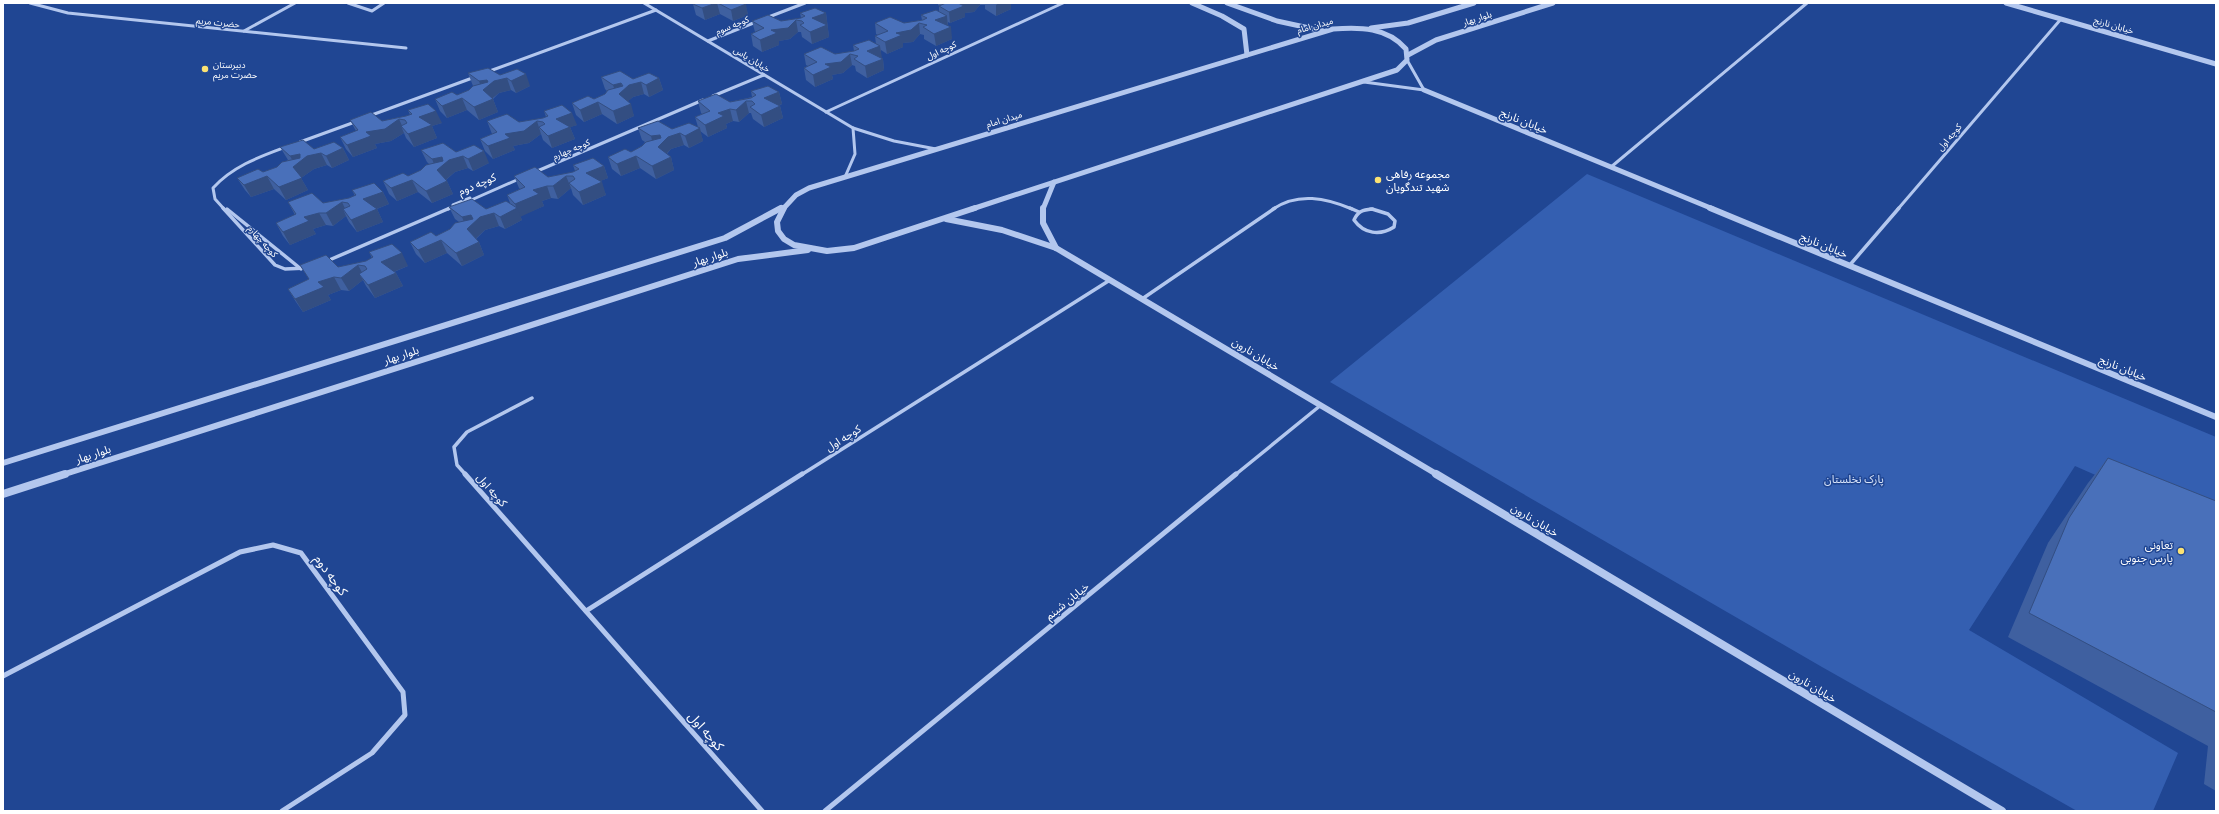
<svg xmlns="http://www.w3.org/2000/svg" width="2219" height="814" font-family="'IBM Plex Sans','Noto Sans Arabic',sans-serif">
<rect width="100%" height="100%" fill="#204693"/>
<polygon fill="#345fb1" points="1587,174 2216,437 2216,528 2075,466 1969,630 2178,753 2153,811 2077,811 1822,667 1330,382"/>
<g fill="none" stroke-linecap="round" stroke-linejoin="round">
<g stroke="#b3c7ee" stroke-width="3">
<polyline points="30,3 68,13 406,48"/>
<polyline points="348,3 372,11 384,3"/>
<polyline points="644,3 853,128 894,141 936,149"/>
<polyline points="766,18 805,3"/>
<polyline points="244,31 295,3"/>
<polyline points="708,41 756,22"/>
<polyline points="1407,60 1424,90"/>
<polyline points="487,72 656,10"/>
<polyline points="1364,82 1424,90"/>
<polyline points="713,96 764,75"/>
<polyline points="826,112 1063,3"/>
<polyline points="369,116 475,77"/>
<polyline points="300,142 355,122"/>
<polyline points="1611,167 1807,3"/>
<polyline points="535,172 703,100"/>
<polyline points="845,177 855,154 853,128"/>
<polyline points="469,201 519,179"/>
<polyline points="453,205 470,198"/>
<path d="M224,209l-9,-10 -2,-11c20,-22 46,-31 73,-41"/>
<polyline points="448,209 455,206"/>
<path d="M1273,209c25,-17 53,-11 79,0"/>
<polyline points="1370,209 1373,209"/>
<polyline points="1898,209 2061,19"/>
</g>
<g stroke="#b3c7ee" stroke-width="3.5">
<polyline points="223,208 275,265 285,269 307,268"/>
<polyline points="1350,208 1359,212"/>
<polyline points="227,209 301,269"/>
<path d="M1372,209l16,5 7,7 -1,6c-14,9 -30,7 -40,-7 4,-9 9,-10 18,-11z"/>
<polyline points="327,261 450,208"/>
<polyline points="1849,266 1899,208"/>
<polyline points="1142,299 1275,208"/>
<polyline points="466,475 457,465 454,447 467,432 532,398"/>
<polyline points="801,475 1110,280"/>
<polyline points="1235,475 1321,405"/>
</g>
<g stroke="#b3c7ee" stroke-width="5">
<polyline points="465,474 762,811"/>
<polyline points="586,611 802,474"/>
<polyline points="3,676 240,552 273,545 301,553 403,692 405,715 372,753 282,811"/>
<polyline points="825,811 1236,474"/>
</g>
<g stroke="#b3c7ee" stroke-width="5">
<polyline points="1192,3 1222,16 1244,29 1247,55"/>
<polyline points="1227,3 1277,21 1323,31"/>
<polyline points="2006,3 2216,64"/>
<polyline points="1371,28 1408,23 1474,3"/>
<polyline points="1408,55 1436,40 1553,3"/>
<polyline points="1424,90 1713,209"/>
<polyline points="779,209 781,208"/>
<path d="M783,209l13,-14 13,-7 524,-159c27,-2 54,-2 73,20l1,11 -10,10 -425,139"/>
<polyline points="1043,209 1054,182"/>
</g>
<g stroke="#b3c7ee" stroke-width="6">
<polyline points="784,208 777,222 778,231 784,239 794,245 827,251 854,248 975,208"/>
<polyline points="1043,208 1043,223 1056,248"/>
<polyline points="1710,208 2216,417"/>
<polyline points="946,219 1002,230 1056,248 1438,475"/>
<polyline points="3,463 725,238 781,208"/>
<polyline points="62,475 738,259 808,250"/>
</g>
<g stroke="#b3c7ee" stroke-width="8">
<polyline points="1436,474 2002,811"/>
<polyline points="3,494 65,474"/>
</g>
</g>
<g fill="#3f60a0">
<polygon points="695,3 745,3 748,15 733,21 720,14 705,20 696,15 693,4"/>
<polygon points="938,3 1011,3 1011,9 996,16 985,9 985,5 980,5 974,12 965,13 965,17 950,23 948,22 948,26 952,39 936,46 924,39 924,35 920,34 913,42 903,43 903,47 887,54 881,50 881,58 883,59 884,70 867,78 856,71 855,66 852,65 843,73 832,75 833,79 815,87 806,80 804,68 808,66 806,65 804,54 835,54 854,51 853,45 876,44 875,36 878,35 876,34 875,23 904,23 922,20 921,15 939,12 939,6 940,6 938,5"/>
<polygon points="800,13 826,13 829,37 812,44 802,37 801,32 798,32 790,39 779,41 779,45 762,52 753,46 751,34 755,32 752,21 781,21 801,18"/>
<polygon points="468,73 500,75 530,86 516,93 511,90 499,93 493,99 498,112 479,120 467,110 447,118 440,111 435,99 457,95 469,90 473,86"/>
<polygon points="601,77 633,79 659,78 663,90 649,97 644,94 633,97 628,101 634,116 617,124 602,114 584,122 576,115 572,103 594,99 605,94 607,91 605,89"/>
<polygon points="751,91 779,92 782,104 779,106 780,106 783,118 764,127 753,119 751,113 749,113 739,122 733,121 726,124 727,128 708,137 700,131 703,141 689,148 684,145 671,149 667,154 671,157 674,170 656,179 640,168 621,176 612,169 608,157 631,152 642,146 645,142 642,140 638,128 672,129 698,127 695,117 702,114 701,113 698,101 730,102 752,97"/>
<polygon points="408,110 442,123 432,126 437,138 414,147 406,138 404,133 391,141 375,144 377,148 353,157 346,149 340,137 356,131 350,120 382,121 406,116 410,115"/>
<polygon points="544,111 577,125 570,127 575,139 552,148 543,140 541,134 529,143 513,146 515,150 493,159 485,151 480,139 492,134 487,121 519,122 543,118 546,117"/>
<polygon points="280,147 314,149 343,148 349,160 332,168 327,165 314,169 301,178 308,190 286,200 274,189 251,197 245,190 237,178 263,172 277,167 288,160"/>
<polygon points="421,150 456,152 489,163 473,171 468,168 455,172 446,180 447,181 453,194 432,203 418,192 397,201 389,194 383,181 408,176 421,170 429,164 427,162"/>
<polygon points="573,165 604,166 608,178 600,181 606,195 583,205 573,195 571,188 558,199 551,198 542,201 544,206 520,216 522,220 505,229 499,226 485,230 476,239 479,242 484,255 462,266 447,253 425,263 416,254 410,242 436,236 450,229 459,222 455,219 449,207 486,209 510,203 507,195 520,189 519,188 514,176 548,177 573,172 575,171"/>
<polygon points="352,190 383,192 389,204 377,209 383,222 357,232 349,222 346,216 333,226 326,225 313,229 316,234 290,245 283,236 276,223 295,215 288,202 323,203 349,198 355,196"/>
<polygon points="369,252 408,266 394,272 396,273 403,286 375,298 366,286 363,280 349,291 341,290 328,295 331,300 303,312 296,302 288,289 309,279 300,265 338,267 366,261 372,258"/>
<polygon points="2108,458 2216,501 2216,791 2204,784 2208,746 2008,637 2048,543 2088,483"/>
</g>
<g fill="#334e82">
<polygon points="717,3 720,14 705,20 702,8"/>
<polygon points="958,3 980,3 980,5 974,12 965,13 965,17 950,23 949,12"/>
<polygon points="999,3 1011,3 1011,9 996,16 996,5"/>
<polygon points="746,4 748,15 733,21 731,10"/>
<polygon points="826,13 829,37 812,44 810,32 812,18"/>
<polygon points="947,16 948,27 935,20"/>
<polygon points="796,20 798,32 790,39 779,41 779,45 762,52 760,40 771,30"/>
<polygon points="919,23 920,34 913,42 903,43 903,47 887,54 885,42 896,33"/>
<polygon points="951,27 952,39 936,46 934,34"/>
<polygon points="880,46 882,58 868,63 867,51"/>
<polygon points="850,54 852,65 843,73 832,75 833,79 815,87 813,75 825,64"/>
<polygon points="883,59 884,70 867,78 865,66"/>
<polygon points="526,74 530,86 516,93 511,81"/>
<polygon points="507,78 511,90 499,93 489,101 493,99 498,112 479,120 474,107 483,93 479,81 487,80 494,81"/>
<polygon points="659,78 663,90 649,97 646,85"/>
<polygon points="641,82 644,94 633,97 623,106 617,97 613,85 621,83 623,90 629,85"/>
<polygon points="779,92 782,104 767,110 764,98"/>
<polygon points="462,98 467,110 447,118 442,106"/>
<polygon points="746,101 749,113 739,122 736,110"/>
<polygon points="598,102 602,114 584,122 580,110"/>
<polygon points="631,104 634,116 617,124 613,111"/>
<polygon points="780,106 783,118 764,127 761,115"/>
<polygon points="730,109 733,121 726,124 727,128 708,137 705,125 718,113"/>
<polygon points="436,111 442,123 432,126 437,138 414,147 408,134 419,117"/>
<polygon points="572,113 577,125 560,131 556,119"/>
<polygon points="399,119 404,130 401,126 404,133 391,141 375,144 377,148 353,157 347,145 366,132"/>
<polygon points="537,121 541,134 529,143 513,146 515,150 493,159 488,146 505,134"/>
<polygon points="570,127 575,139 552,148 548,136"/>
<polygon points="700,128 703,141 689,148 685,136"/>
<polygon points="680,133 684,145 671,149 661,159 654,149 651,136 660,135 662,143 668,137"/>
<polygon points="343,148 349,160 332,168 326,156"/>
<polygon points="484,151 489,163 473,171 468,159"/>
<polygon points="321,153 327,165 314,169 301,178 308,190 286,200 279,187 293,167 295,165 290,156 300,154 307,156"/>
<polygon points="463,156 468,168 455,172 442,183 432,159 442,157 449,160"/>
<polygon points="636,156 640,168 621,176 617,164"/>
<polygon points="671,157 674,170 656,179 652,166"/>
<polygon points="604,166 608,178 591,185 586,173"/>
<polygon points="267,176 274,189 251,197 244,185"/>
<polygon points="566,176 571,188 558,199 553,186"/>
<polygon points="412,180 418,192 397,201 391,188"/>
<polygon points="447,181 453,194 432,203 426,191"/>
<polygon points="602,182 606,195 583,205 579,192"/>
<polygon points="547,186 551,198 542,201 544,206 520,217 515,204 533,190"/>
<polygon points="383,192 389,204 369,212 363,199"/>
<polygon points="342,202 348,215 343,209 346,216 333,226 326,213"/>
<polygon points="517,208 522,220 505,229 500,217"/>
<polygon points="377,209 383,222 357,232 351,220"/>
<polygon points="319,213 326,225 313,229 316,234 290,245 283,232 304,217"/>
<polygon points="494,213 499,226 485,230 472,242 462,217 471,215 480,217"/>
<polygon points="441,240 447,253 425,263 418,250"/>
<polygon points="479,242 484,255 462,266 456,253"/>
<polygon points="402,253 408,266 388,274 381,262"/>
<polygon points="358,265 365,278 359,274 363,280 349,291 341,278"/>
<polygon points="396,273 403,286 375,298 368,285"/>
<polygon points="334,277 341,290 328,295 331,300 303,312 295,299 318,282"/>
</g>
<g fill="#4970ba" stroke="#334e82">
<polygon points="695,3 716,3 702,8 693,4"/>
<polygon points="718,3 745,3 746,4 731,10"/>
<polygon points="946,3 958,3 964,6 949,12 939,6"/>
<polygon points="815,8 826,13 812,18 827,25 810,32 800,25 804,23 802,21 796,20 788,28 771,30 777,33 760,40 751,34 764,28 752,21 768,15 781,21 801,18 805,16 800,13"/>
<polygon points="936,10 947,16 935,20 951,27 934,34 923,27 927,25 919,23 911,30 896,33 902,35 885,42 875,36 888,31 875,23 890,17 904,23 923,20 927,18 921,15"/>
<polygon points="869,40 880,46 867,51 883,59 865,66 854,59 858,56 850,54 841,62 825,64 831,67 813,75 804,68 817,62 804,54 821,47 835,54 854,51 859,49 853,45"/>
<polygon points="488,68 500,75 517,69 526,74 511,81 507,78 494,81 483,90 493,99 474,107 462,98 442,106 435,99 452,92 457,95 469,90 473,86 488,82 487,80 479,81 468,73"/>
<polygon points="620,71 633,79 649,73 659,78 646,85 641,82 629,85 619,94 631,104 613,111 598,102 580,110 572,103 588,96 594,99 605,94 608,90 623,86 621,83 613,85 601,77"/>
<polygon points="768,86 779,92 764,98 780,106 761,115 750,107 755,104 752,101 746,101 736,110 730,109 718,113 724,116 705,125 695,117 710,111 698,101 716,94 730,102 751,98 756,95 751,91"/>
<polygon points="428,104 436,111 419,117 432,125 408,134 401,126 407,123 405,120 399,119 385,129 366,132 371,136 347,145 340,137 358,130 350,120 371,112 382,121 406,116 412,114 408,110"/>
<polygon points="562,105 572,113 556,119 570,127 548,136 539,127 545,124 543,122 537,121 524,131 505,134 510,138 488,146 480,139 497,132 487,121 507,114 519,122 543,118 548,116 544,111"/>
<polygon points="658,121 672,129 689,123 700,128 685,136 680,133 668,137 658,147 671,157 652,166 636,156 617,164 608,157 625,149 631,152 642,146 646,142 661,138 660,135 651,136 638,128"/>
<polygon points="303,140 314,149 334,142 343,148 326,156 321,153 307,156 293,167 302,178 279,187 267,176 244,185 237,178 258,169 263,172 277,167 282,162 300,158 300,154 290,156 280,147"/>
<polygon points="443,143 456,152 474,145 484,151 468,159 463,156 449,160 437,170 447,181 426,191 412,180 391,188 383,181 403,173 408,176 421,170 426,165 443,161 442,157 432,159 421,150"/>
<polygon points="593,158 604,166 586,173 602,182 579,192 569,183 575,179 573,176 566,176 553,186 547,186 533,190 539,194 515,204 507,195 525,187 514,176 535,167 548,177 573,172 579,169 573,165"/>
<polygon points="374,183 383,192 363,199 377,209 351,220 343,209 350,206 348,203 342,202 326,213 319,213 304,217 309,221 283,232 276,223 296,214 288,202 312,193 323,203 349,198 356,195 352,190"/>
<polygon points="472,199 486,209 506,201 517,208 500,217 494,213 480,217 467,229 479,242 456,253 441,240 418,250 410,242 431,232 436,236 450,229 455,223 473,219 471,215 462,217 449,207"/>
<polygon points="392,244 402,253 381,262 396,273 368,285 359,274 367,269 365,266 358,265 341,278 334,277 318,282 324,287 295,299 288,289 309,279 300,265 326,255 338,267 366,261 373,257 369,252"/>
<polygon points="2108,458 2216,501 2216,712 2029,613 2069,518"/>
</g>
<g fill="#fbe273" stroke="#204693" stroke-width="1.5">
<circle cx="205" cy="69" r="4"/>
<circle cx="1378" cy="180" r="4"/>
<circle cx="2181" cy="551" r="4"/>
</g>
<g text-anchor="middle" dominant-baseline="central" stroke-width="3" stroke-linejoin="round" paint-order="stroke">
<g font-size="9" fill="#fff" stroke="#204693">
<text transform="translate(1477 18) rotate(-18)">بلوار بهار</text>
<text transform="translate(218 22) rotate(6)">حضرت مریم</text>
<text transform="translate(732 25) rotate(-22)">کوچه سوم</text>
<text transform="translate(1315 25) rotate(-16)">میدان امام</text>
<text transform="translate(2114 25) rotate(16)">خیابان نارنج</text>
<text transform="translate(941 50) rotate(-25)">کوچه اول</text>
<text transform="translate(752 59) rotate(31)">خیابان یاس</text>
<text transform="translate(1004 119) rotate(-17)">میدان امام</text>
<text transform="translate(1949 137) rotate(-50)">کوچه اول</text>
<text transform="translate(571 149) rotate(-23)">کوچه چهارم</text>
<text transform="translate(263 241) rotate(48)">کوچه چهارم</text>
</g>
<g font-size="9" fill="#fff" stroke="#204693" text-anchor="start">
<text x="213" y="64">دبیرستان<tspan x="213" dy="10">حضرت مریم</tspan></text>
</g>
<g font-size="11" fill="#fff" stroke="#204693">
<text transform="translate(1524 121) rotate(22)">خیابان نارنج</text>
<text transform="translate(477 184) rotate(-23)">کوچه دوم</text>
<text transform="translate(1824 245) rotate(22)">خیابان نارنج</text>
<text transform="translate(710 257) rotate(-18)">بلوار بهار</text>
<text transform="translate(1256 354) rotate(31)">خیابان نارون</text>
<text transform="translate(401 355) rotate(-18)">بلوار بهار</text>
<text transform="translate(2123 368) rotate(22)">خیابان نارنج</text>
<text transform="translate(843 438) rotate(-32)">کوچه اول</text>
<text transform="translate(93 454) rotate(-18)">بلوار بهار</text>
<text transform="translate(492 490) rotate(49)">کوچه اول</text>
<text transform="translate(1535 520) rotate(31)">خیابان نارون</text>
<text transform="translate(1067 601) rotate(-39)">خیابان شبنم</text>
<text transform="translate(1813 686) rotate(31)">خیابان نارون</text>
</g>
<g font-size="11" fill="#fff" stroke="#204693" text-anchor="start">
<text x="1386" y="174">مجموعه رفاهی<tspan x="1386" dy="13">شهید تندگویان</tspan></text>
<text x="2173" y="545" text-anchor="end">تعاونی<tspan x="2173" dy="13">پارس جنوبی</tspan></text>
</g>
<g font-size="11" fill="#d8e4fa" stroke="#204693">
<text x="1854" y="479">پارک نخلستان</text>
</g>
<g font-size="13" fill="#fff" stroke="#204693">
<text transform="translate(331 575) rotate(54)">کوچه دوم</text>
<text transform="translate(706 731) rotate(49)">کوچه اول</text>
</g>
</g>
<rect width="2219" height="814" fill="none" stroke="#ffffff" stroke-width="8"/>
</svg>
